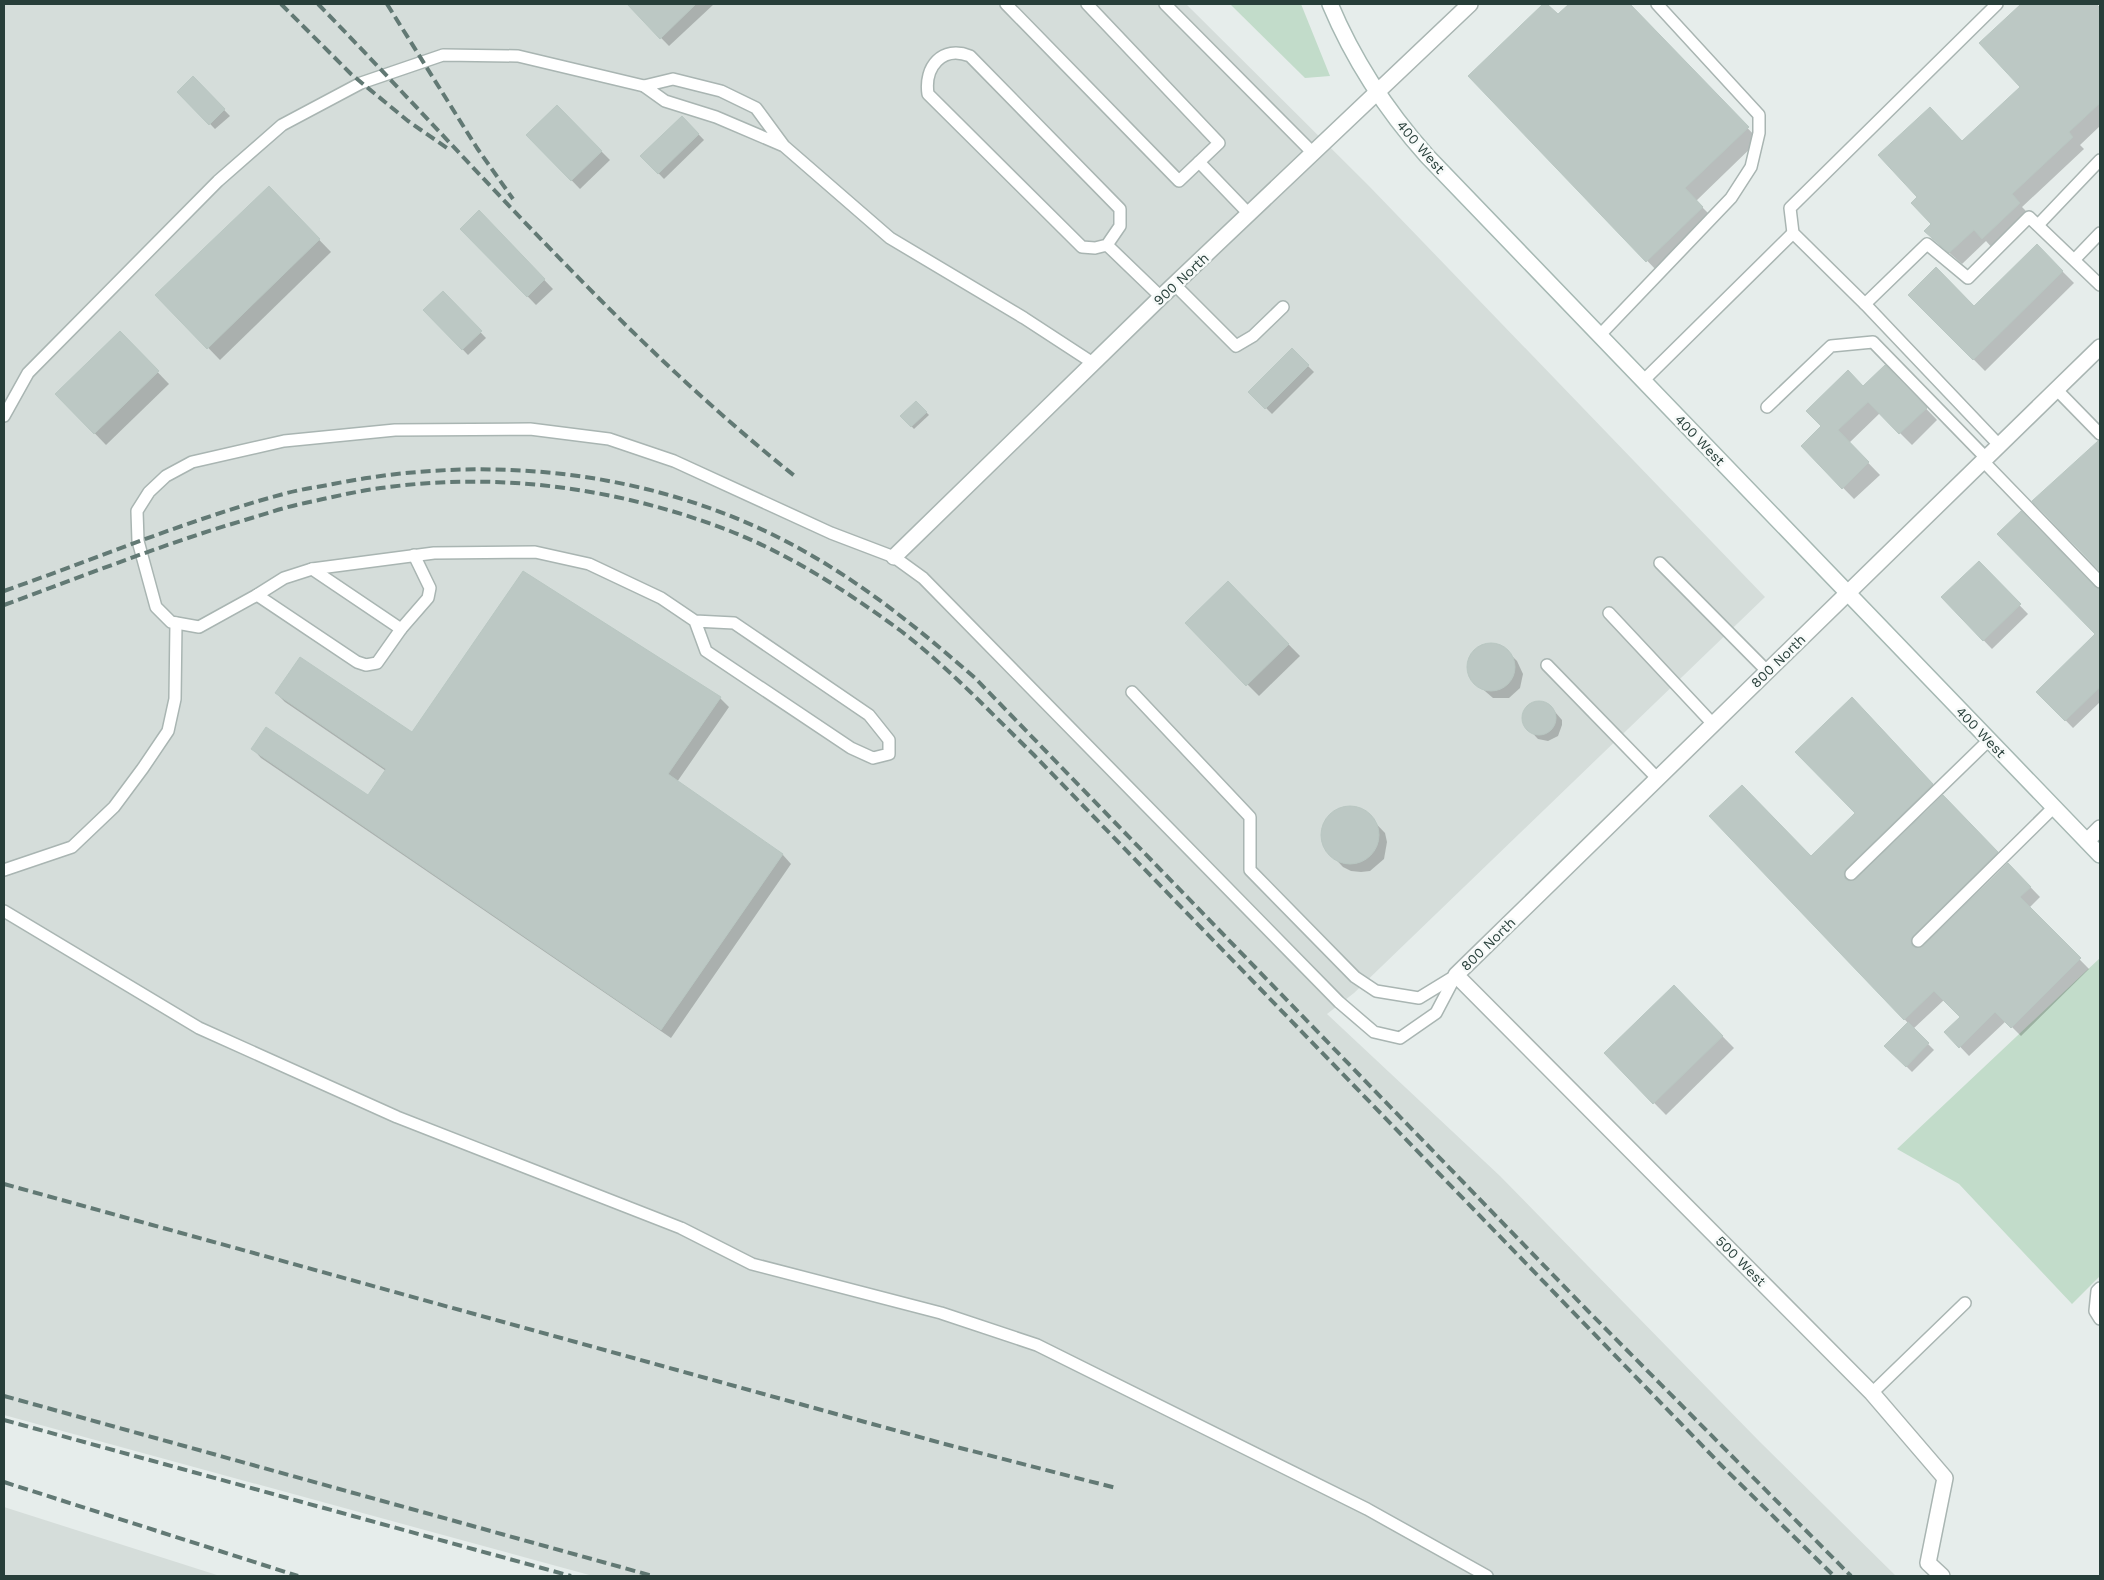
<svg xmlns="http://www.w3.org/2000/svg" width="2104" height="1580" font-family="'Work Sans',sans-serif">
<rect width="100%" height="100%" fill="#e6edeb"/>
<g fill="#d5ddda">
<polygon points="4,4 1186,4 1369,186 1765,597 1354,993 1327,1014 1500,1176 1760,1442 1896,1576 593,1576 4,1415"/>
<polygon points="4,1507 220,1576 4,1576"/>
</g>
<g fill="#c2dcca">
<polygon points="1230,4 1301,4 1330,76 1305,78"/>
<polygon points="2100,958 2100,1276 2072,1304 1959,1184 1897,1149"/>
</g>
<g fill="#0003">
<polygon points="628,4 714,4 669,46"/>
<polygon points="1545,4 1558,16 1570,4 1628,4 1759,140 1696,201 1714,219 1659,273 1469,76"/>
<polygon points="2023,4 2095,4 2100,9 2100,126 2080,145 2084,149 2022,207 2031,216 1994,250 1986,241 1962,264 1937,242 1933,224 1962,143 2022,87 1981,43"/>
<polygon points="193,78 230,116 215,129 179,92"/>
<polygon points="557,107 610,160 580,189 528,135"/>
<polygon points="682,117 704,140 664,179 642,156"/>
<polygon points="269,188 331,252 220,360 157,295"/>
<polygon points="479,212 553,289 536,305 462,229"/>
<polygon points="2037,246 2074,283 1985,371 1910,295 1975,308"/>
<polygon points="443,293 486,338 468,355 425,310"/>
<polygon points="120,333 169,384 106,445 57,394"/>
<polygon points="1292,350 1314,372 1272,414 1250,392"/>
<polygon points="1885,366 1937,420 1912,445 1880,413 1849,443 1880,475 1854,499 1802,446"/>
<polygon points="916,402 929,415 914,429 902,416"/>
<polygon points="2098,442 2100,442 2100,570 2034,501"/>
<polygon points="1979,563 2028,614 1992,649 1942,597"/>
<polygon points="1228,583 1300,656 1259,696 1186,623"/>
<polygon points="2100,590 2100,702 2073,728 2038,692 2097,634 2098,591"/>
<polygon points="1488,644 1495,645 1508,652 1517,661 1523,674 1520,688 1509,698 1493,698 1471,679 1468,672 1468,664 1475,650"/>
<polygon points="276,693 413,734 720,698 729,707 677,782 783,855 791,864 671,1038 261,758 253,749 368,797 386,771 285,702"/>
<polygon points="1539,702 1549,705 1562,720 1562,725 1558,736 1548,741 1538,739 1525,725 1524,714 1529,706"/>
<polygon points="1862,708 1942,794 1854,881 1953,806 2006,862 1921,948 2008,864 2040,897 2029,908 2089,969 2021,1036 2006,1021 1969,1056 1946,1032 1961,1017 1944,1000 1913,1029 1934,1050 1912,1072 1886,1046 1908,1023 1711,816 1811,858 1857,813"/>
<polygon points="1347,808 1356,808 1364,811 1385,833 1387,842 1384,859 1370,871 1361,872 1351,871 1343,867 1327,850 1323,842 1323,832 1326,823 1338,810"/>
<polygon points="1674,987 1734,1048 1666,1115 1605,1053"/>
</g>
<g fill="#bcc8c4" stroke="#b9c7c2">
<polygon points="627,4 696,4 660,39"/>
<polygon points="1543,4 1547,4 1558,14 1569,4 1630,4 1749,127 1685,188 1703,207 1646,262 1468,76"/>
<polygon points="2021,4 2096,4 2100,8 2100,103 2069,132 2073,137 2012,194 2020,203 1982,239 1974,230 1949,253 1924,231 1931,224 1911,203 1917,197 1878,155 1930,107 1962,141 2020,87 1979,43"/>
<polygon points="193,76 225,109 209,125 177,92"/>
<polygon points="557,105 602,151 571,181 526,135"/>
<polygon points="682,116 699,134 658,174 640,156"/>
<polygon points="269,186 320,239 207,349 155,295"/>
<polygon points="479,210 545,279 527,297 460,229"/>
<polygon points="2037,244 2063,271 1973,360 1908,295 1936,267 1974,306"/>
<polygon points="443,291 482,331 462,350 423,310"/>
<polygon points="120,331 159,371 94,434 55,394"/>
<polygon points="1292,348 1309,365 1265,409 1248,392"/>
<polygon points="1885,365 1927,408 1899,434 1868,402 1838,430 1869,462 1842,489 1801,446 1821,426 1806,411 1848,370 1863,386"/>
<polygon points="916,401 927,412 911,427 900,416"/>
<polygon points="2098,441 2100,441 2100,571 2032,501"/>
<polygon points="2021,511 2095,587 2100,589 2100,687 2065,721 2036,692 2095,634 1997,534"/>
<polygon points="1979,561 2021,604 1983,641 1941,597"/>
<polygon points="523,571 721,697 668,774 783,854 661,1030 251,749 266,727 368,795 386,769 275,693 300,657 412,732"/>
<polygon points="1228,581 1289,644 1246,686 1185,623"/>
<circle cx="1491" cy="667" r="24"/>
<polygon points="1852,697 1933,784 1846,869 1844,872 1845,879 1849,881 1856,879 1943,795 1998,852 1913,936 1911,939 1912,946 1916,948 1923,946 2008,863 2031,887 2020,897 2081,958 2011,1028 1995,1012 1959,1048 1944,1032 1960,1017 1934,991 1904,1020 1709,816 1742,785 1811,856 1855,813 1795,752"/>
<circle cx="1539" cy="718" r="17"/>
<circle cx="1350" cy="835" r="29"/>
<polygon points="1674,985 1723,1036 1653,1104 1604,1053"/>
<polygon points="1908,1022 1929,1043 1906,1067 1884,1046"/>
</g>
<g fill="none" stroke-linecap="round" stroke-linejoin="round">
<g stroke="#a9b5b2" stroke-width="14">
<g id="lane">
<polyline points="1006,4 1179,181 1219,143 1087,4"/>
<polyline points="1165,4 1313,153"/>
<polyline points="784,146 716,117 665,101 644,86 673,79 721,91 756,108 784,146 890,238 1024,318 1093,363"/>
<polyline points="1199,162 1249,214"/>
<polyline points="2038,225 2100,160"/>
<path d="M1107,245l13,-19v-17l-150,-153c-28,-11 -46,11 -42,38l154,153 13,1 12,-3 54,52"/>
<polyline points="2075,259 2100,233"/>
<polyline points="1175,285 1236,346 1253,336 1283,307"/>
<polyline points="1865,304 1793,233 1790,208 1997,4"/>
<polyline points="1599,336 1731,198 1751,167 1759,133 1759,115 1657,4"/>
<polyline points="1643,381 1793,233"/>
<polyline points="2057,390 2100,434"/>
<polyline points="1767,407 1831,346 1873,342 1986,458"/>
<polyline points="4,416 28,373 218,181 282,125 361,83 443,55 518,56 644,86"/>
<polyline points="1999,445 1865,304 1927,244 1968,278 2029,217 2100,285"/>
<polyline points="1983,461 2100,582"/>
<polyline points="1660,563 1767,671"/>
<polyline points="257,595 357,662 366,665 377,663 401,629 312,569"/>
<polyline points="1609,613 1713,724"/>
<polyline points="695,621 706,651 851,748 873,758 889,754 889,740 869,715 734,623 695,621 661,598 589,564 535,552 434,553 312,569 284,578 257,595 199,627 171,622 156,607 138,541 137,511 149,492 166,476 192,462 284,441 395,430 530,429 609,439 674,461 831,533 894,557 923,578 1339,1002 1374,1032 1400,1038 1436,1013 1456,975"/>
<polyline points="401,629 428,598 430,588 414,555"/>
<polyline points="1547,665 1657,778"/>
<polyline points="1132,692 1250,817 1250,870 1355,977 1376,991 1419,998 1455,976"/>
<polyline points="4,870 72,847 114,807 143,768 168,731 175,699 176,623"/>
<polyline points="1851,874 1989,740"/>
<polyline points="4,911 199,1028 397,1117 681,1228 752,1264 941,1313 1037,1345 1367,1509 1487,1576"/>
<polyline points="1918,941 2054,807"/>
<polyline points="2100,1288 2097,1291 2095,1311 2100,1319"/>
<polyline points="1872,1393 1965,1303"/>
</g>
</g>
<g stroke="#a9b5b2" stroke-width="18">
<g id="street">
<polyline points="894,557 1161,297 1470,4"/>
<polyline points="2087,841 2100,828"/>
<polyline points="1942,1576 1928,1563 1945,1478 1872,1393 1456,975 2100,347"/>
</g>
</g>
<g stroke="#a6b8b3" stroke-width="18">
<path id="secondary" d="M1330,4c23,55 57,107 97,152l673,699"/>
</g>
<use href="#lane" stroke="#fff" stroke-width="11"/>
<use href="#street" stroke="#fff" stroke-width="15"/>
<use href="#secondary" stroke="#fff" stroke-width="15"/>
<g stroke="#627974" stroke-width="4" stroke-dasharray="10 5" stroke-linecap="butt">
<polyline points="281,4 351,74 408,121 450,150"/>
<path d="M318,4c156,160 302,333 478,473"/>
<polyline points="387,4 477,148 513,199"/>
<path d="M4,591c94,-33 186,-72 283,-98 15,-4 31,-6 46,-9 155,-31 320,-14 460,61 67,36 125,83 182,133l613,633 263,265"/>
<path d="M4,605c80,-29 159,-61 241,-85 20,-6 40,-13 60,-17 28,-6 56,-13 84,-16 115,-15 233,2 341,44 61,24 118,61 171,100 48,37 90,82 133,124l688,711 112,110"/>
<polyline points="4,1184 941,1443 1116,1488"/>
<polyline points="4,1396 653,1576"/>
<polyline points="4,1420 571,1576"/>
<polyline points="4,1482 298,1576"/>
</g>
</g>
<g text-anchor="middle" dominant-baseline="central" stroke-width="5" stroke-linejoin="round" paint-order="stroke">
<g font-size="14" fill="#273e39" stroke="#f7faf9">
<text transform="translate(1421 147) rotate(49)">400 West</text>
<text transform="translate(1181 279) rotate(-43)">900 North</text>
<text transform="translate(1700 440) rotate(46)">400 West</text>
<text transform="translate(1778 661) rotate(-44)">800 North</text>
<text transform="translate(1981 732) rotate(46)">400 West</text>
<text transform="translate(1488 944) rotate(-44)">800 North</text>
<text transform="translate(1741 1261) rotate(45)">500 West</text>
</g>
</g>
<rect width="2104" height="1580" fill="none" stroke="#273e39" stroke-width="10"/>
</svg>
